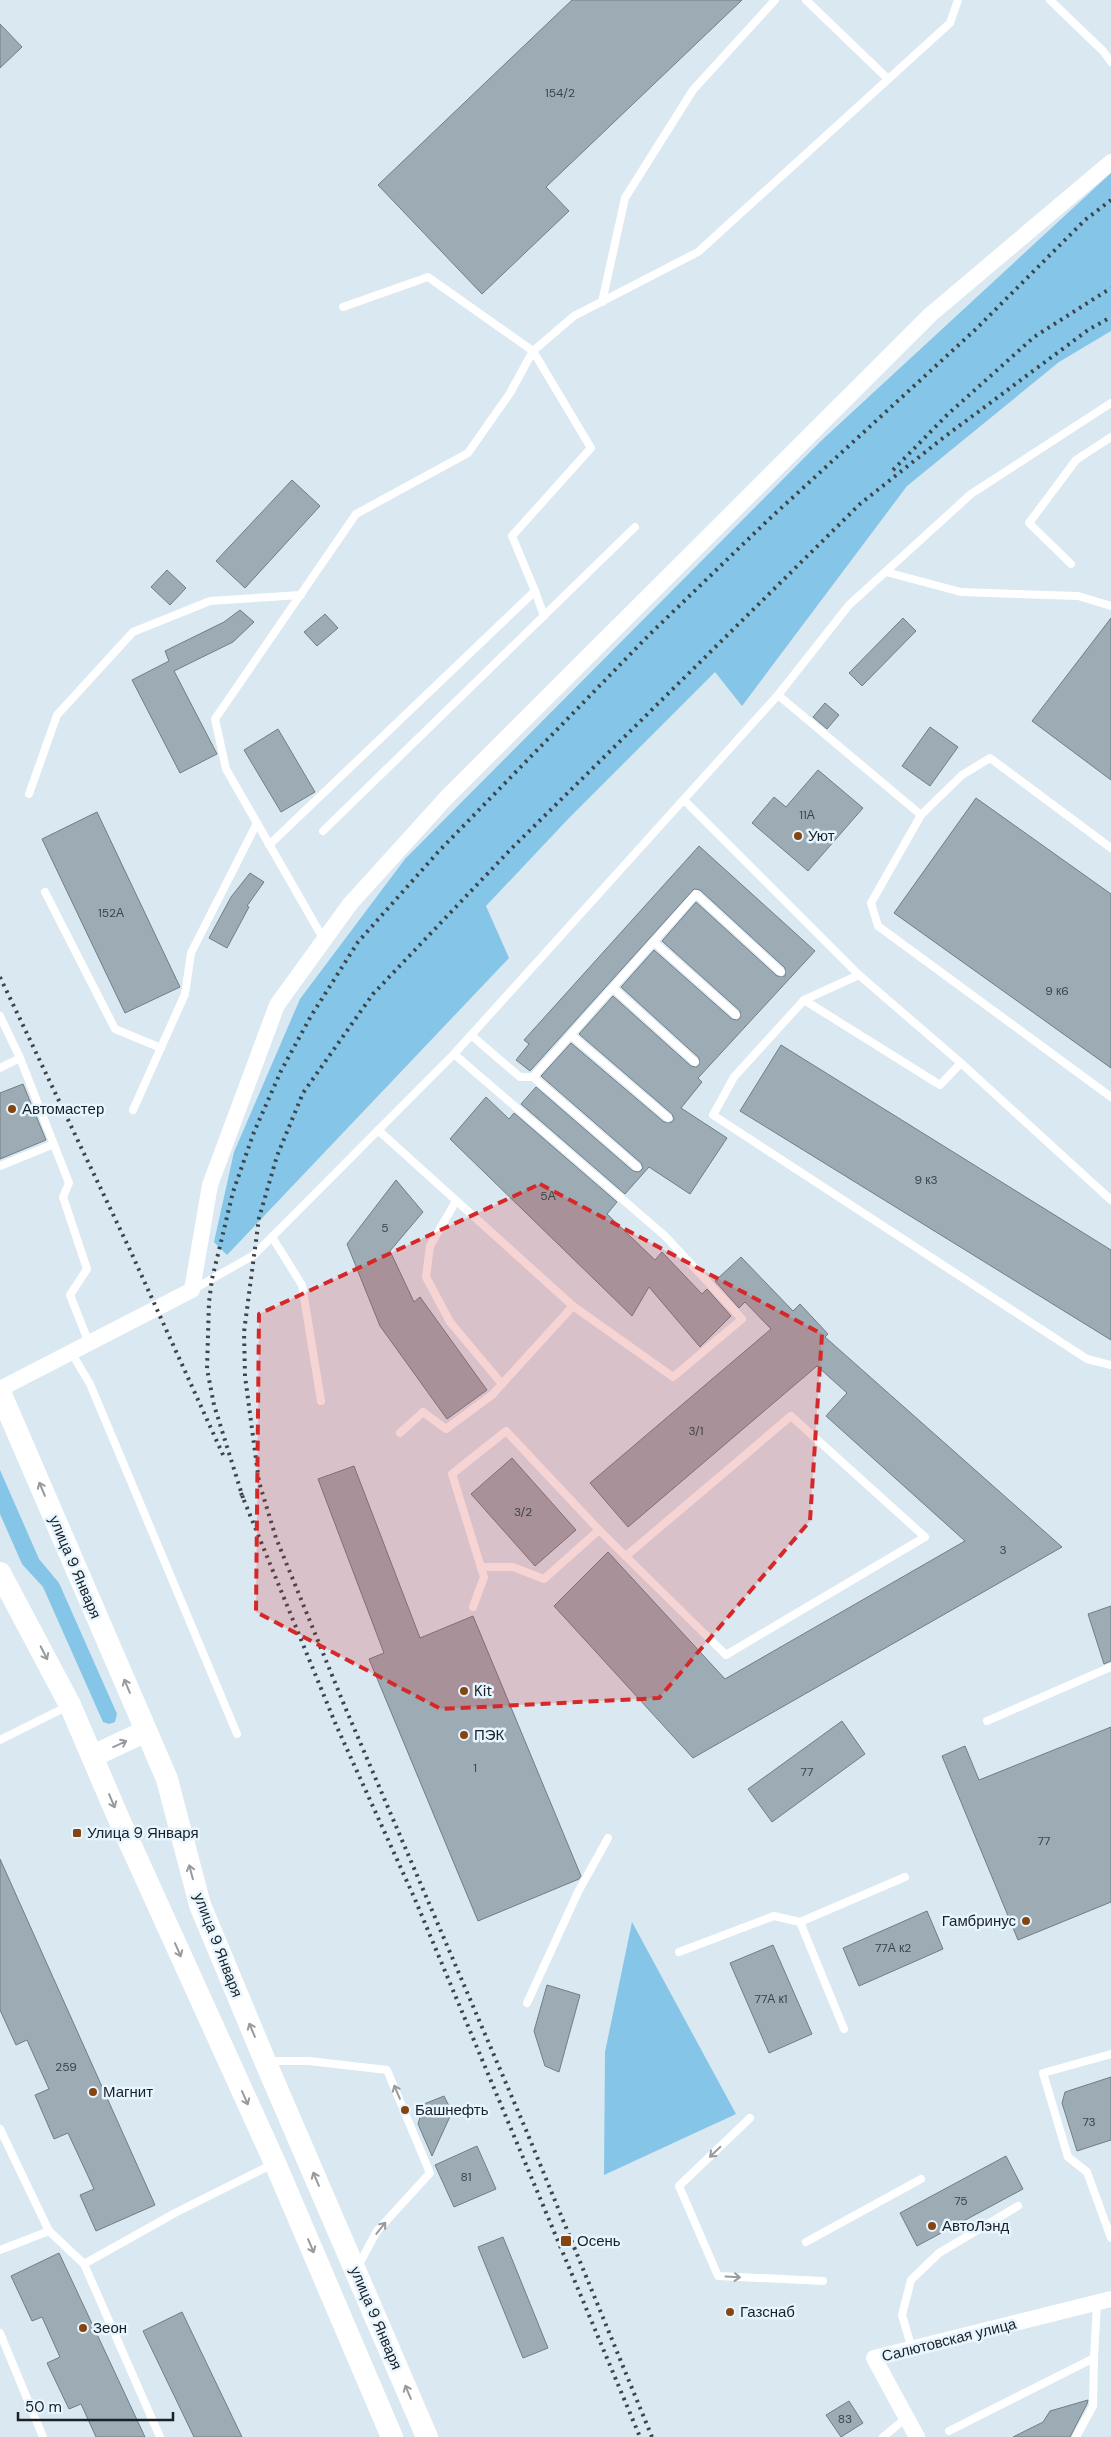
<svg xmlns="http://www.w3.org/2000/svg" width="1111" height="2437" font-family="'DM Sans',sans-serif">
<rect width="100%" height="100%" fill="#d9e8f1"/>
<g fill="#85c5e8">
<polygon points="1111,173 1111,331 1059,362 907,486 742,706 715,672 569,818 486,906 509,958 227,1255 214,1242 234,1152 300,999 405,859 822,440"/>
<polygon points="0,1470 39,1559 59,1583 117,1714 115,1722 109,1724 103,1722 43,1587 22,1564 0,1514"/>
<polygon points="632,1922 736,2114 604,2175 605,2052"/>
</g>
<g fill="#9dacb4" stroke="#707e86">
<polygon points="572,0 742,0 546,187 569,211 482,294 378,185"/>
<polygon points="0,24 22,47 0,68"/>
<polygon points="292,480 320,506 245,588 216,561"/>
<polygon points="167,570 186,588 170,605 151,587"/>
<polygon points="240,610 254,622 233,642 174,671 217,754 180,773 132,680 169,661 165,651 224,622"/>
<polygon points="325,614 338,628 317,646 304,632"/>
<polygon points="903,618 916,631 862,686 849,673"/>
<polygon points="1111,618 1111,780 1032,721"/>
<polygon points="825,703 839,715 827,729 813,717"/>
<polygon points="930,727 958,747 930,786 902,766"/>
<polygon points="278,729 315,792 281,812 244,750"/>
<polygon points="818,770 863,808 808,871 752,823 774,797 786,807"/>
<polygon points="976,798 1111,894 1111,1068 894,913"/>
<polygon points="97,812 180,987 125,1013 42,839"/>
<polygon points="699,846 815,951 698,1078 702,1082 681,1108 727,1138 690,1194 649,1167 625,1194 521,1104 536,1087 633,1171 639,1172 643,1168 641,1163 541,1076 571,1043 664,1122 672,1122 674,1119 672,1114 579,1034 613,996 691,1066 696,1067 699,1065 699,1058 621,987 654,950 732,1019 737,1020 740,1018 740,1011 662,941 696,902 777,976 785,976 785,968 700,890 694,889 530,1071 516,1060 529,1044 524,1040"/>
<polygon points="250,873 264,882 247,906 249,907 227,948 209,938 231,897"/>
<polygon points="781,1045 1111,1250 1111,1340 740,1111"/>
<polygon points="23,1084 46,1140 0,1159 0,1093"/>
<polygon points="486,1097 509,1119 514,1113 617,1202 607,1214 655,1260 662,1252 702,1294 707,1289 731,1316 700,1347 649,1287 632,1316 450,1139"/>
<polygon points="396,1180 423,1212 390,1251 414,1302 420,1297 487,1390 447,1419 380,1326 347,1244"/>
<polygon points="741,1257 793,1311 800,1304 828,1334 825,1337 1062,1547 693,1758 554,1606 608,1552 725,1679 965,1541 826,1416 847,1393 817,1366 628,1527 590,1483 771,1329 745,1302 739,1308 715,1281"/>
<polygon points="512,1458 576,1530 535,1566 471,1494"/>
<polygon points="354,1466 420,1638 473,1616 581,1876 579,1879 478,1921 369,1659 384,1653 318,1479"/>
<polygon points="1111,1606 1111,1661 1104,1664 1088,1614"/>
<polygon points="842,1721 865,1754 772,1822 748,1789"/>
<polygon points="1111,1727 1111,1902 1018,1940 942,1756 965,1746 979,1780"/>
<polygon points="0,1859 155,2205 96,2231 80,2195 94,2189 68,2133 54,2139 35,2095 49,2089 27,2040 16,2045 0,2010"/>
<polygon points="927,1911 943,1949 859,1986 843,1948"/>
<polygon points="773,1945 812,2034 769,2053 730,1963"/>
<polygon points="547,1985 580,1995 559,2072 545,2066 534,2031"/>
<polygon points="1111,2077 1111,2140 1077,2151 1062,2103 1065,2092"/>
<polygon points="444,2096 452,2112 432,2156 418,2124 424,2104"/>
<polygon points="477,2146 496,2189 454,2207 435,2165"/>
<polygon points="1006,2156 1023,2189 917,2246 900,2213"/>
<polygon points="503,2237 548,2348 523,2358 478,2247"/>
<polygon points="59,2253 145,2437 96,2437 81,2404 69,2409 47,2363 60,2357 42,2317 32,2321 11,2276"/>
<polygon points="182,2312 242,2437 194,2437 143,2331"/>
<polygon points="1088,2400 1087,2404 1070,2437 1013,2437 1043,2422 1050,2411"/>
<polygon points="849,2401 863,2423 841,2437 826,2415"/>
</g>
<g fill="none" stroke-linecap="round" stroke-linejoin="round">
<g stroke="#fff" stroke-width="8">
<polyline points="806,0 888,79"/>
<polyline points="1050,0 1103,51 1111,62"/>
<polyline points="602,302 625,198 693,90 775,0"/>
<polyline points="1071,564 1029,523 1076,460 1111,437"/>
<polyline points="886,572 961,592 1078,596 1111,606"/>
<polyline points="535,591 544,616"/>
<polyline points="778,695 921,815"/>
<polyline points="29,794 57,715 133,632 210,601 301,595"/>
<polyline points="684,800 859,975 961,1063 1111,1200"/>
<polyline points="323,831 635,527"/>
<polyline points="269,845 535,591 512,536 591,448 533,351 428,277 343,307"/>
<polyline points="1111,848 990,758 962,775 921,815 871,903 878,926 1111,1097"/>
<polyline points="45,892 115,1029 161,1048"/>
<polyline points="324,940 226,769 215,719 356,514 468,453 510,393 533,351 574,316 698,252 950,23 958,0"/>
<polyline points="654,942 736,1015"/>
<polyline points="859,975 804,1000 734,1077 713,1115 1087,1359 1111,1365"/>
<polyline points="613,988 695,1062"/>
<polyline points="804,1000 940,1085 961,1063"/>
<polyline points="0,1016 20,1058 69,1183 63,1197 87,1269 70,1295 89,1343"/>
<polyline points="471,1035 520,1077 533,1077 696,894 781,972"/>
<polyline points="571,1035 668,1118"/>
<polyline points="0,1068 20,1058"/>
<polyline points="533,1077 637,1167"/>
<polyline points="133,1110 185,994 191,953 257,823"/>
<polyline points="378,1130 573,1306 673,1377 742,1319 665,1236 454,1054"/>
<polyline points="0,1166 54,1144"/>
<polyline points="456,1201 430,1246 426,1277 450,1322 502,1384"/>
<polyline points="272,1237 302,1285 321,1401"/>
<polyline points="194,1289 254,1255 454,1054 778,695 849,605 971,494 1111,403"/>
<polyline points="71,1352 90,1384 237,1734"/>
<polyline points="400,1433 423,1412 446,1429 492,1395 573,1306"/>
<polyline points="481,1567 513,1567 544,1579 599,1530"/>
<polyline points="473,1607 484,1577 452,1474 506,1431 599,1530 726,1655 925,1537 791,1416 626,1556"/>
<polyline points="987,1721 1111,1667"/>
<polyline points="0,1740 68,1706"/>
<polyline points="800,1922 844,2029"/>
<polyline points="679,1952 774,1916 800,1922 905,1877"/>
<polyline points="527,2003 578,1892 608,1838"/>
<polyline points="1111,2054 1043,2073 1068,2157 1087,2172 1111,2238"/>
<polyline points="267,2061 309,2061 387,2070 430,2173 377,2231 358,2266"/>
<polyline points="750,2118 679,2186 718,2276 823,2281"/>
<polyline points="0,2129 49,2231 84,2264 160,2437"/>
<polyline points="806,2242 921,2179"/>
<polyline points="0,2250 49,2231"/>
<polyline points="84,2264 175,2213 273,2164"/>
<polyline points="0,2333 43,2437"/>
<polyline points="912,2349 902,2315 911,2280 939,2253 1018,2206"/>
<polyline points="949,2431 1094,2358 1097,2303"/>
<polyline points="883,2437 906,2418"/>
<polyline points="1076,2437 1093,2406 1094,2358"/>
</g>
<g stroke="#fff" stroke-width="16">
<polyline points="0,1389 192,1290 210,1185 277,1005 350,904 447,797 930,315 1111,162"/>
<polyline points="917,2437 874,2358 1111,2299"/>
</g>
<g stroke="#fff" stroke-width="22">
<polyline points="0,1392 167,1779 200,1905 265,2061 427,2437"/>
<polyline points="0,1573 70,1705 118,1817 275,2163 392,2437"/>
<polyline points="93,1756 146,1731"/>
</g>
<g stroke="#3e4549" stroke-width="4" stroke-dasharray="2.5 5" stroke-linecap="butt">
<polyline points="893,470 948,414 1034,337 1111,288"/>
<polyline points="0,977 130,1250 224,1457"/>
<polyline points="241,1493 336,1725 414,1897 640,2437"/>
<polyline points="243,1498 214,1405 207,1369 209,1302 212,1279 233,1192 254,1132 281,1071 311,1016 358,942 439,851 649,635 766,522 976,329 1085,220 1111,200"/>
<polyline points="652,2437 526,2130 345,1707 276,1538 259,1482 245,1376 244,1332 259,1218 277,1156 303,1093 373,994 511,849 860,504 943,438 1088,330 1111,317"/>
</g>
</g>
<defs><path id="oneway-shaft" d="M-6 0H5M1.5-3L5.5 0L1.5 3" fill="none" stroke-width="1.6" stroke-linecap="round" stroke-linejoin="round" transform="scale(1.25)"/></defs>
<g stroke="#989b9c">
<use href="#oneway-shaft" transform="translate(42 1489) rotate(-113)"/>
<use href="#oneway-shaft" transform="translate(44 1653) rotate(63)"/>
<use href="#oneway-shaft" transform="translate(127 1686) rotate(-113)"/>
<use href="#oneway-shaft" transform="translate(120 1744) rotate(-25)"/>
<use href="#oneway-shaft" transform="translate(112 1801) rotate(67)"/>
<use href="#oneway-shaft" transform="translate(191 1872) rotate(-105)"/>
<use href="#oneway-shaft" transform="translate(178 1950) rotate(66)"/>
<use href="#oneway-shaft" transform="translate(252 2030) rotate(-113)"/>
<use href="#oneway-shaft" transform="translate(397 2092) rotate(-113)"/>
<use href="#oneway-shaft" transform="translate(245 2098) rotate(66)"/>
<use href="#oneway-shaft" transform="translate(715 2152) rotate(136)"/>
<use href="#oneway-shaft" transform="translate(316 2179) rotate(-113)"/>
<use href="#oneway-shaft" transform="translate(381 2228) rotate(-51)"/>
<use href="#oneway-shaft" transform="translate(311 2246) rotate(67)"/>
<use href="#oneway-shaft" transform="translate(733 2277) rotate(3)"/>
<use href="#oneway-shaft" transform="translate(408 2392) rotate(-113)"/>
</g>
<path fill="#d62828" fill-opacity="0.2" stroke="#d62828" stroke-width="4" stroke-dasharray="10 6" stroke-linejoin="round" d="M540,1184l282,150 -12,187 -151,177 -218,11 -185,-97 3,-298z"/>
<g fill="#854410" stroke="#e6f5ff" stroke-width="2">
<circle cx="798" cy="836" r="5"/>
<circle cx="12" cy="1109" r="5"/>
<circle cx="464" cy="1691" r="5"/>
<circle cx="464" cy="1735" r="5"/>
<rect x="72" y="1828" width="10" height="10" rx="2.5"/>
<circle cx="1026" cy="1921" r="5"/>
<circle cx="93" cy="2092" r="5"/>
<circle cx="405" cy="2110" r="5"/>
<circle cx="932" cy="2226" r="5"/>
<rect x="560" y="2235" width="12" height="12" rx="2.5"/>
<circle cx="730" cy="2312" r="5"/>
<circle cx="83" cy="2328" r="5"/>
</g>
<g text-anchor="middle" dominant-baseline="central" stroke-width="5" stroke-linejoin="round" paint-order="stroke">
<g font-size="12" fill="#3c4448">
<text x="560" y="93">154/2</text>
<text x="807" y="815">11А</text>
<text x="111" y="913">152А</text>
<text x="1057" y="991">9 к6</text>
<text x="926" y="1180">9 к3</text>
<text x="548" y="1196">5А</text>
<text x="385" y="1228">5</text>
<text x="696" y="1431">3/1</text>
<text x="523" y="1512">3/2</text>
<text x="1003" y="1550">3</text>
<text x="475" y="1768">1</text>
<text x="807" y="1772">77</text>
<text x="1044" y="1841">77</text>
<text x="893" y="1948">77А к2</text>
<text x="771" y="1999">77А к1</text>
<text x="66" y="2067">259</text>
<text x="1089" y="2122">73</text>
<text x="466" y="2177">81</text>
<text x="961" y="2201">75</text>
<text x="845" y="2419">83</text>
</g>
<g font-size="15" fill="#1b2124" stroke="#e6f5ff" text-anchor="start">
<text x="808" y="836">Уют</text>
<text x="22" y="1109">Автомастер</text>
<text x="474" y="1691">Kit</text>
<text x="474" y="1735">ПЭК</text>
<text x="87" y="1833">Улица 9 Января</text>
<text x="1016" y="1921" text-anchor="end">Гамбринус</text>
<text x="103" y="2092">Магнит</text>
<text x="415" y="2110">Башнефть</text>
<text x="942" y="2226">АвтоЛэнд</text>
<text x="577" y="2241">Осень</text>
<text x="740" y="2312">Газснаб</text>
<text x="93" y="2328">Зеон</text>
</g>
<g font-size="15" fill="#1b2124" stroke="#e6f5ff">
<text transform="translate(75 1567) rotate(67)">улица 9 Января</text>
<text transform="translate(218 1945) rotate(69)">улица 9 Января</text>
<text transform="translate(376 2318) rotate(67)">улица 9 Января</text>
<text transform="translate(949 2340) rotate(-14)">Салютовская улица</text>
</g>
</g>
<path d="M18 2412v8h155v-8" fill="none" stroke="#1b2124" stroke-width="2.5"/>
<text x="25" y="2412" font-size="15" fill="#1b2124" stroke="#e6f5ff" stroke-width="4" paint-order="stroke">50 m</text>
</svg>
